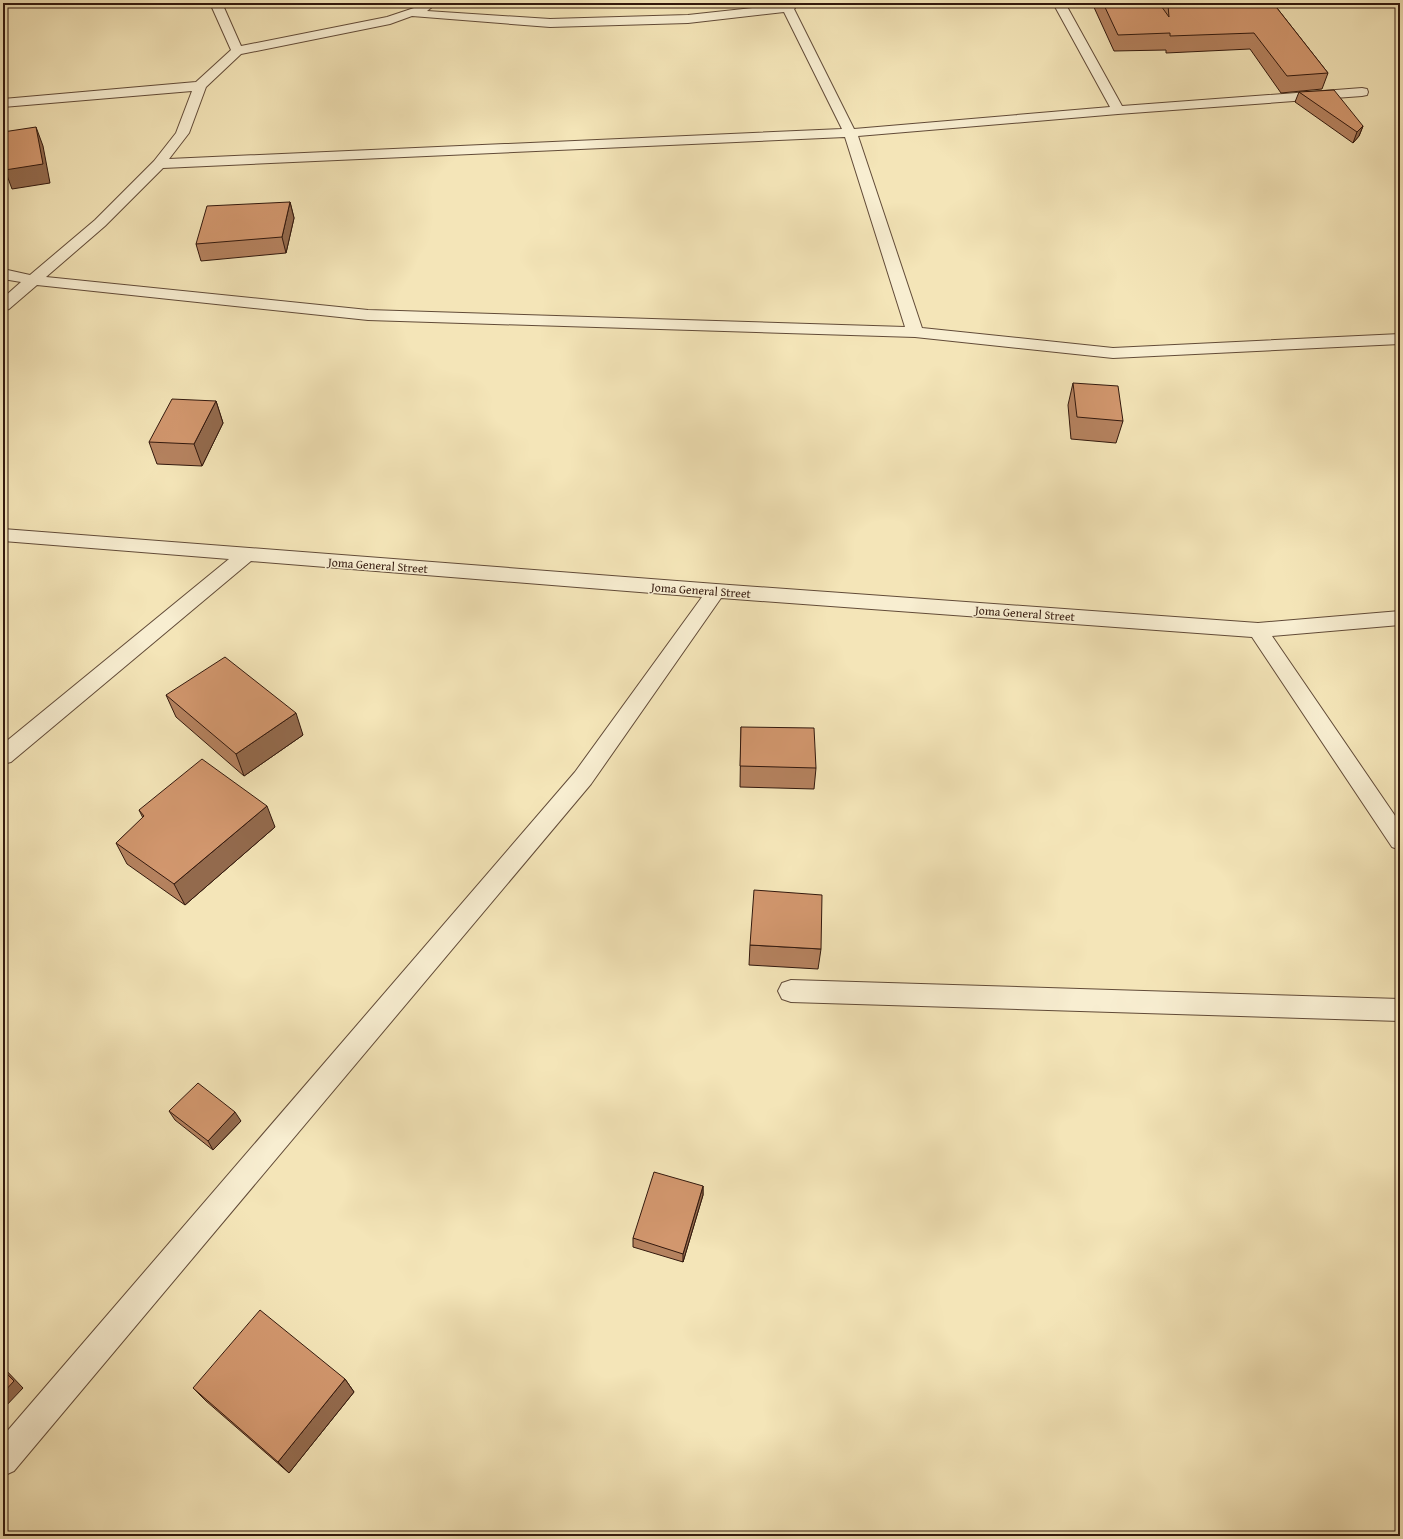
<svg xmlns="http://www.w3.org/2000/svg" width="1403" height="1539" font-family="'Gentium Book Plus',serif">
<rect width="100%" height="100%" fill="#f4e5b8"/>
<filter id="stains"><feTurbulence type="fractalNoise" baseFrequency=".005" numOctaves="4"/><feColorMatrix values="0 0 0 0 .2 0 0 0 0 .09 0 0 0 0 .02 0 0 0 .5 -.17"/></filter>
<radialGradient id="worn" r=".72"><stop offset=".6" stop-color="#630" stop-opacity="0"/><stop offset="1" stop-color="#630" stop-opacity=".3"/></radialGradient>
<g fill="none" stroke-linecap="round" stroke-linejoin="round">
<g stroke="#624b38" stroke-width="2">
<g id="minor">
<path d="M210,3h12l19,43 146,-29 39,-13 4,1 2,2 -5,4 123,8 138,-4 92,-10 -1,-2h12l4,5 -1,1 60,120 256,-22 -57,-104h12l57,103 240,-18 5,1 1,3 -1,3 -5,1 -244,18 -260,22 64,192 191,20 287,-14v10l-287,14 -198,-21 -547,-17 -331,-35 -28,24 -6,2v-13l18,-16 -18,-3v-10l27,6 65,-55 59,-59 22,-28 16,-42 -189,16v-8l193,-17 35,-32zM784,12l58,117 -673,30 20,-26 17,-46 35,-33 149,-30 22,-8 138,11 138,-4zM845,137l60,190 -537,-17 -322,-33 59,-51 58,-58z"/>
<polygon points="3,529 716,584 1258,623 1400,611 1400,625 1272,636 1400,823 1400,850 1392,847 1252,637 721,598 591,784 14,1471 3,1476 3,1436 575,772 702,597 251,561 11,762 3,764 3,744 229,559 3,541"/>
<polygon points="791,980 1400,999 1400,1021 791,1002 782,999 778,991 782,983"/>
</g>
</g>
<use href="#minor" fill="#f8eed1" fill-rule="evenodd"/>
</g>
<g fill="#b5825f" stroke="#32180d">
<polygon points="1092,3 1273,3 1328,73 1322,89 1281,93 1250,49 1166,53 1166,50 1114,51"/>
<polygon points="1299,92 1363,126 1359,136 1353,143 1295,102"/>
<polygon points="290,202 294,218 286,253 201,261 196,244"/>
<polygon points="1073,383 1123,421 1116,443 1071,439 1068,405"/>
<polygon points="216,401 223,423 202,466 157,464 149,442"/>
<polygon points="166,695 303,735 244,776 176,717"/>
<polygon points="741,727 816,768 814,789 740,787"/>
<polygon points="139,810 275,827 185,905 127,864 116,843 143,818"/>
<polygon points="750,945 821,949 818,969 749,965"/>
<polygon points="169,1111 241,1121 213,1150 175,1120"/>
<polygon points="703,1186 703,1195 683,1262 633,1247 633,1238"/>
<polygon points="345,1379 354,1392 289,1473 206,1401 193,1388"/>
</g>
<g fill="#936a4d" stroke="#32180d">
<polygon points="1363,126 1359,136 1353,143 1357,132"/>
<polygon points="36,127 43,146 50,183 12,189 5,170"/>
<polygon points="290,202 294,218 286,253 282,237"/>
<polygon points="216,401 223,423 202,466 194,444"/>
<polygon points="296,713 303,735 244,776 236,754"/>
<polygon points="267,806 275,827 185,905 174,884"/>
<polygon points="235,1112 241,1121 213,1150 208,1141"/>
<polygon points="703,1186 703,1195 683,1262 683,1254"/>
<polygon points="3,1367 23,1388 3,1409"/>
<polygon points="345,1379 354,1392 289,1473 278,1462"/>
</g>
<g fill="#d2976e" stroke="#32180d">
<polygon points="1103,3 1159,3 1169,17 1168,5 1182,4 1180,3 1273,3 1328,73 1287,76 1254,33 1170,36 1170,33 1118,35"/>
<polygon points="1334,90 1363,126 1357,132 1299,92"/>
<polygon points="36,127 43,164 5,170 3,155 3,132"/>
<polygon points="290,202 282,237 196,244 207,206"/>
<polygon points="1073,383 1118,386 1123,421 1077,417"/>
<polygon points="172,399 216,401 194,444 149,442"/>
<polygon points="225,657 296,713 236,754 166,695"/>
<polygon points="741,727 814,728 816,768 740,766"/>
<polygon points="202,759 267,806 174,884 116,843 144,816 139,810"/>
<polygon points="754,890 822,895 821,949 750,945"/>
<polygon points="198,1083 235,1112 208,1141 169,1111"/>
<polygon points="654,1172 703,1186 683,1254 633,1238"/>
<polygon points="260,1310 345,1379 278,1462 193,1388"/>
<polygon points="3,1370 14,1381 3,1393"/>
</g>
<g text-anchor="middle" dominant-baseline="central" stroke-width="3" stroke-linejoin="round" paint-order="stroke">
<g font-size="12" fill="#32180d" stroke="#f8eed1">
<text transform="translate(378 565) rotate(4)">Joma General Street</text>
<text transform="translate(701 590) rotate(4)">Joma General Street</text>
<text transform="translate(1025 613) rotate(4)">Joma General Street</text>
</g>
</g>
<rect width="1403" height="1539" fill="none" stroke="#f4e5b8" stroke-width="16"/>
<rect x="4" y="4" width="1395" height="1531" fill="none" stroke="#32180d" stroke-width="2"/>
<rect x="8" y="8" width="1387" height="1523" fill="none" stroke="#32180d"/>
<rect width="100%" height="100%" filter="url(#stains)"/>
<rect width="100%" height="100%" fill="url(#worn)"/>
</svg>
